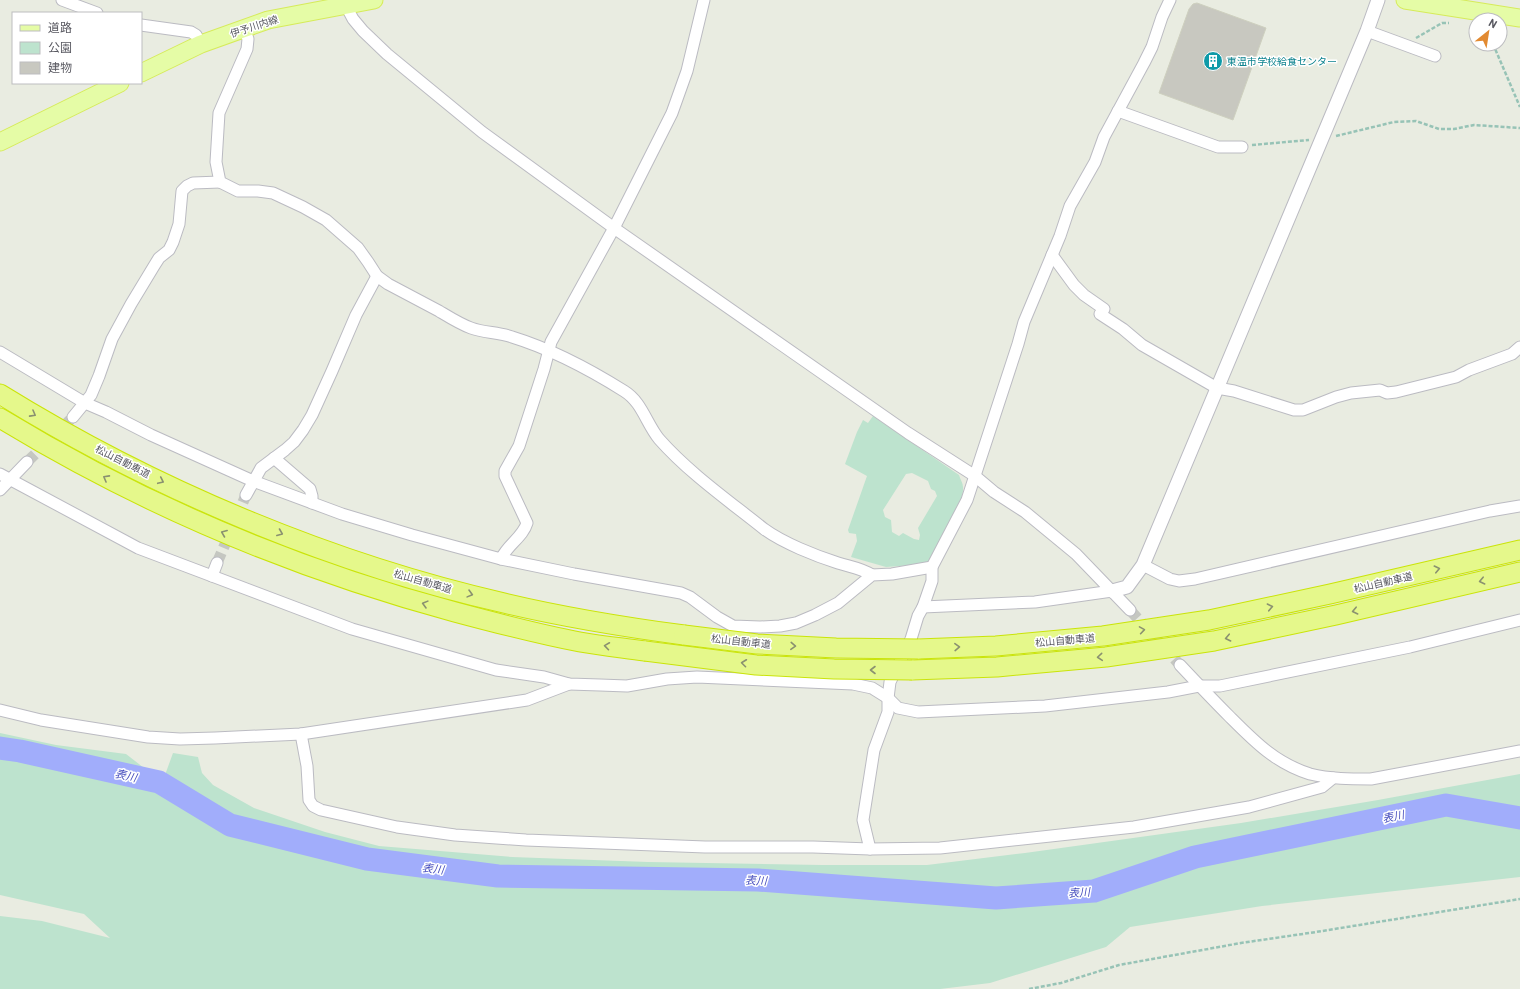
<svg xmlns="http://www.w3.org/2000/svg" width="1520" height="989" font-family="Barlow,'Noto Sans JP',sans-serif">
<rect width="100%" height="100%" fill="#e9ece1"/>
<g fill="#bde3ce" fill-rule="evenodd">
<path d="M873,416l86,59c1,4 4,8 4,12 2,17 -26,60 -35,77l-42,3 -35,-10 6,-16 -1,-7 -7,-1 -1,-3 19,-54 -22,-12 12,-32 6,-12 5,3zM912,473l16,8 3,8 4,2 2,5 -19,32 2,7 -1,5 -5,-1 -11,-6 -4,3 -7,-4 -1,-12 -6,-3 -2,-7 23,-36z"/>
<polygon points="0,733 56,745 126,754 148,771 165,775 173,753 198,757 202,773 213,785 254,808 325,832 379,846 512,857 648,862 822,865 927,865 1025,853 1241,823 1378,800 1520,774 1520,877 1262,906 1130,927 1106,947 990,983 940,989 0,989 0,916 42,921 110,938 84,914 0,895"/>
</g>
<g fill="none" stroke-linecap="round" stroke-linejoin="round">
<polyline stroke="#a1adfb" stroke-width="23" points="0,748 20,751 159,782 230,825 367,859 498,876 758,880 996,898 1094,891 1195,857 1446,805 1520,818"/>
</g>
<polygon fill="#c8c8c0" stroke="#ced0bf" points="1197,3 1266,28 1233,120 1159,93 1189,9 1193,4"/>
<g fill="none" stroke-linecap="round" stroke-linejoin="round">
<g stroke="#c5c7c1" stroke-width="11" stroke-dasharray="11 5.5" stroke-linecap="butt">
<polyline points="27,462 73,417"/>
<polyline points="217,563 246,495"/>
<polyline points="1130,610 1180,665"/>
</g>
<g stroke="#bbbbc2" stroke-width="13">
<g id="minor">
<polyline points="62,0 97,13"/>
<polyline points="345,4 353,19 363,31 387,54 482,132 614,228 908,433 975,476 994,492 1025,512 1076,554 1130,610"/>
<polyline points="141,25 191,32 196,35 201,44"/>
<path d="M244,28l4,11 -1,10 -28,64 -3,49 4,20 18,9h20l15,2 30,14 23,13 32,28 10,14 9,14 11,8c17,9 34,18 51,27 10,6 21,13 32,17 13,5 28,4 41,9 39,12 77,32 112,54 18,11 22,32 35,48 30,34 70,62 105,90 19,14 52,27 74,34 13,4 23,5 34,12"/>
<polyline points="1367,31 1435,56"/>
<polyline points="1118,111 1218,147 1242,147"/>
<polyline points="1052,255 1074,285 1084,295 1104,309 1100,314 1123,329 1142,345 1217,388 1234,391 1294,410 1303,410 1336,397 1351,393 1380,390 1387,393 1396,392 1456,377 1469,370 1512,354 1520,347"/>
<polyline points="0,352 85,403 106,412 151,435 253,481 342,514 412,535 501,559 574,574 681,593 690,597 717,617 733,626 760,627 780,626 796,623 815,615 838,603 872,575 892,574 932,567"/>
<polyline points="73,417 91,395 99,376 112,339 131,304 154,266 159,258 169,250 173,242 179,224 182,191 187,186 193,183 220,182"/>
<polyline points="274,458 310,489 312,496 312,503"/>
<polyline points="0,474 138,548 352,629 496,670 544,677 569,684 600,685 627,686 667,679 697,677 853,684 872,688 888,698 898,708 918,712 1045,706 1168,692 1199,686 1220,686 1410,647 1520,620"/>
<polyline points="0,490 27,462"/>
<polyline points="246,495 261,468 285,450 294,442 303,430 312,415 332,371 356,315 377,276"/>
<path d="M501,559c6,-14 22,-22 26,-36l-22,-47v-5l14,-25 25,-77 7,-27 63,-114 58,-115 15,-42 17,-71"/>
<polyline points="1143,565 1170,579 1179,581 1195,579 1490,511 1520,506"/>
<polyline points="212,576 217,563"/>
<polyline points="923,607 1035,602 1112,591"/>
<path d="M1180,665c16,17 32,34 49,51 25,25 46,47 81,58 20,5 41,5 61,5l149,-28"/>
<polyline points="0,710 41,720 148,737 180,739 215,738 301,734 527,700 569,684"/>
<polyline points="301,734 307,766 309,800 313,806 321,810 397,827 455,835 526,840 705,847 813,847 870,849 940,848 1134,827 1249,807 1322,787 1333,778"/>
<polyline points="870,849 863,820 874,750 888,712 888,698 890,682 911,639 918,616 923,607 932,581 932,567 967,500 1018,344 1024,322 1060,236 1070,206 1095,162 1104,137 1144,63 1152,47 1162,17 1170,0"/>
</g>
</g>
<g stroke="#bbbbc2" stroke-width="15">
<polyline id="tertiary" points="1112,591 1127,587 1143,565 1367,31 1378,0"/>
</g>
<g stroke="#d6eb5a" stroke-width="19">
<g id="primary">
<polyline points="1405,0 1520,18"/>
<polyline points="141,73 201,44 268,20 374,0"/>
<polyline points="0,142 120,83"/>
</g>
</g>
<g stroke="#cae409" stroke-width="21">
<g id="motorway">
<path d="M0,394c152,94 329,169 504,209 59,14 120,24 180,32"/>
<path d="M0,418c141,86 295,151 455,194 41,11 83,22 125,30 22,4 44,6 65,9"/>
<polyline points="918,649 996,646 1103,636 1209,620 1330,594 1520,550"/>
<polyline points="912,670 997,667 1106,657 1214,641 1336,615 1520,572"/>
</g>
</g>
<g stroke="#97c3b6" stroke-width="2.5" stroke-dasharray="4 2" stroke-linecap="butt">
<polyline points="1416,38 1442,23 1449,23"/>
<polyline points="1493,44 1520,107"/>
<polyline points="1336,136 1394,122 1416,121 1439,129 1454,129 1474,125 1520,128"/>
<polyline points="1252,145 1309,140"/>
<polyline points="1029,989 1061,983 1119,965 1241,943 1316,932 1520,899"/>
</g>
<use href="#minor" stroke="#fff" stroke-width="11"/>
<use href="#tertiary" stroke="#fff" stroke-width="13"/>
<use href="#primary" stroke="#e5fca6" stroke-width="17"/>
<use href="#motorway" stroke="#e5f88b" stroke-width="19"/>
<g stroke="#cae409" stroke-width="21" stroke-linecap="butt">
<g id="motorway-bridge">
<polyline points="684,635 757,644 836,648 918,649"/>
<polyline points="645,651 756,665 834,669 912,670"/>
</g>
</g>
<use href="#motorway-bridge" stroke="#e5f88b" stroke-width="19"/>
</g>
<defs><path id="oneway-chevron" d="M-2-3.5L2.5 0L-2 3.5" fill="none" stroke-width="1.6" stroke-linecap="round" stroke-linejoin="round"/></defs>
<g stroke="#8a9170">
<use href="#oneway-chevron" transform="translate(33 414) rotate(29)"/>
<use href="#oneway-chevron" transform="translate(106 478) rotate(-151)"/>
<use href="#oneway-chevron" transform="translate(161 481) rotate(25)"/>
<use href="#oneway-chevron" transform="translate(224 533) rotate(-158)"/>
<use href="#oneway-chevron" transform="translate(280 533) rotate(22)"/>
<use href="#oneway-chevron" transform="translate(1437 569) rotate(-13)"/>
<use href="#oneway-chevron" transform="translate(1482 581) rotate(167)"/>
<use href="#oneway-chevron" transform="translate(470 594) rotate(15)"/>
<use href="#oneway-chevron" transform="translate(425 604) rotate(-165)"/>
<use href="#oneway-chevron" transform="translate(1270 607) rotate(-12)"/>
<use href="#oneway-chevron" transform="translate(1355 611) rotate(167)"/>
<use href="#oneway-chevron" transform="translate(1142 630) rotate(-9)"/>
<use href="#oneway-chevron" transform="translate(1228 638) rotate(168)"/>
<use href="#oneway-chevron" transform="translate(607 646) rotate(-172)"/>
<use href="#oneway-chevron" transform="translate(793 646) rotate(3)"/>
<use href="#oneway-chevron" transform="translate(957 647) rotate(-2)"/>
<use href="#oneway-chevron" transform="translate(1100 657) rotate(175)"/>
<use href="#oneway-chevron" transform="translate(744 663) rotate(-173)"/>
<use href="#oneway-chevron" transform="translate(873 670) rotate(-180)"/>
</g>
<defs>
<g id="building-disc" transform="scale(1)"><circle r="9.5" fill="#0f9aa8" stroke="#fff"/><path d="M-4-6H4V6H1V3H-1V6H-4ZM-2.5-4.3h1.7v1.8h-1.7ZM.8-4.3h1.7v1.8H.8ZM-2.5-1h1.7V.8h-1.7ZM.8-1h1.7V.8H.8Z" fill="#fff"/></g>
</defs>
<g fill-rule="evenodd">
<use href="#building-disc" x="1213" y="61"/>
</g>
<g text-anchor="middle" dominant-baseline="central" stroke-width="3" stroke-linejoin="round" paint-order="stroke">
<g font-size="10" fill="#595961" stroke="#fff">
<text transform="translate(254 26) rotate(-18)">伊予川内線</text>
<text transform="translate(123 461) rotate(27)">松山自動車道</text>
<text transform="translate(423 581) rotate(16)">松山自動車道</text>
<text transform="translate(1383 582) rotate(-13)">松山自動車道</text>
<text transform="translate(1065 640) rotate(-5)">松山自動車道</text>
<text transform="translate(741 641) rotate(6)">松山自動車道</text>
</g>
<g font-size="10" fill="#0d838f" stroke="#fff" text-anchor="start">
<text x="1227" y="61">東温市学校給食センター</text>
</g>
<g font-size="11" font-style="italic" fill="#454cbd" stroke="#fff">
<text transform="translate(126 775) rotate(12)">表川</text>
<text transform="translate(1393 816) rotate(-12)">表川</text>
<text transform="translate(433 868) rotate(7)">表川</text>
<text transform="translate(756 880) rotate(2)">表川</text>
<text transform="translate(1079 892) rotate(-4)">表川</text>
</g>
</g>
<rect x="12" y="12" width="130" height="72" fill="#ffffff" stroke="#bdbdc0"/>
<rect x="20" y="25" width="20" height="6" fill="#e5fca6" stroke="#bdbdc0"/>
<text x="48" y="32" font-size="12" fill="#595961">道路</text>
<rect x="20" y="42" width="20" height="12" fill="#bde3ce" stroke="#bdbdc0"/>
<text x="48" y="52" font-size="12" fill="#595961">公園</text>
<rect x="20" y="62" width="20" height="12" fill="#c8c8c0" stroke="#bdbdc0"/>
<text x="48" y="72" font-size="12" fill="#595961">建物</text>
<g transform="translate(1488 32) rotate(30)"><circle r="19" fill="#ffffff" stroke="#bdbdc0"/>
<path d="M0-3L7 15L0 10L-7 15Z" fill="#e28a31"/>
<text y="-6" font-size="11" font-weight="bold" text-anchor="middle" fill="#595961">N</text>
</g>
</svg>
